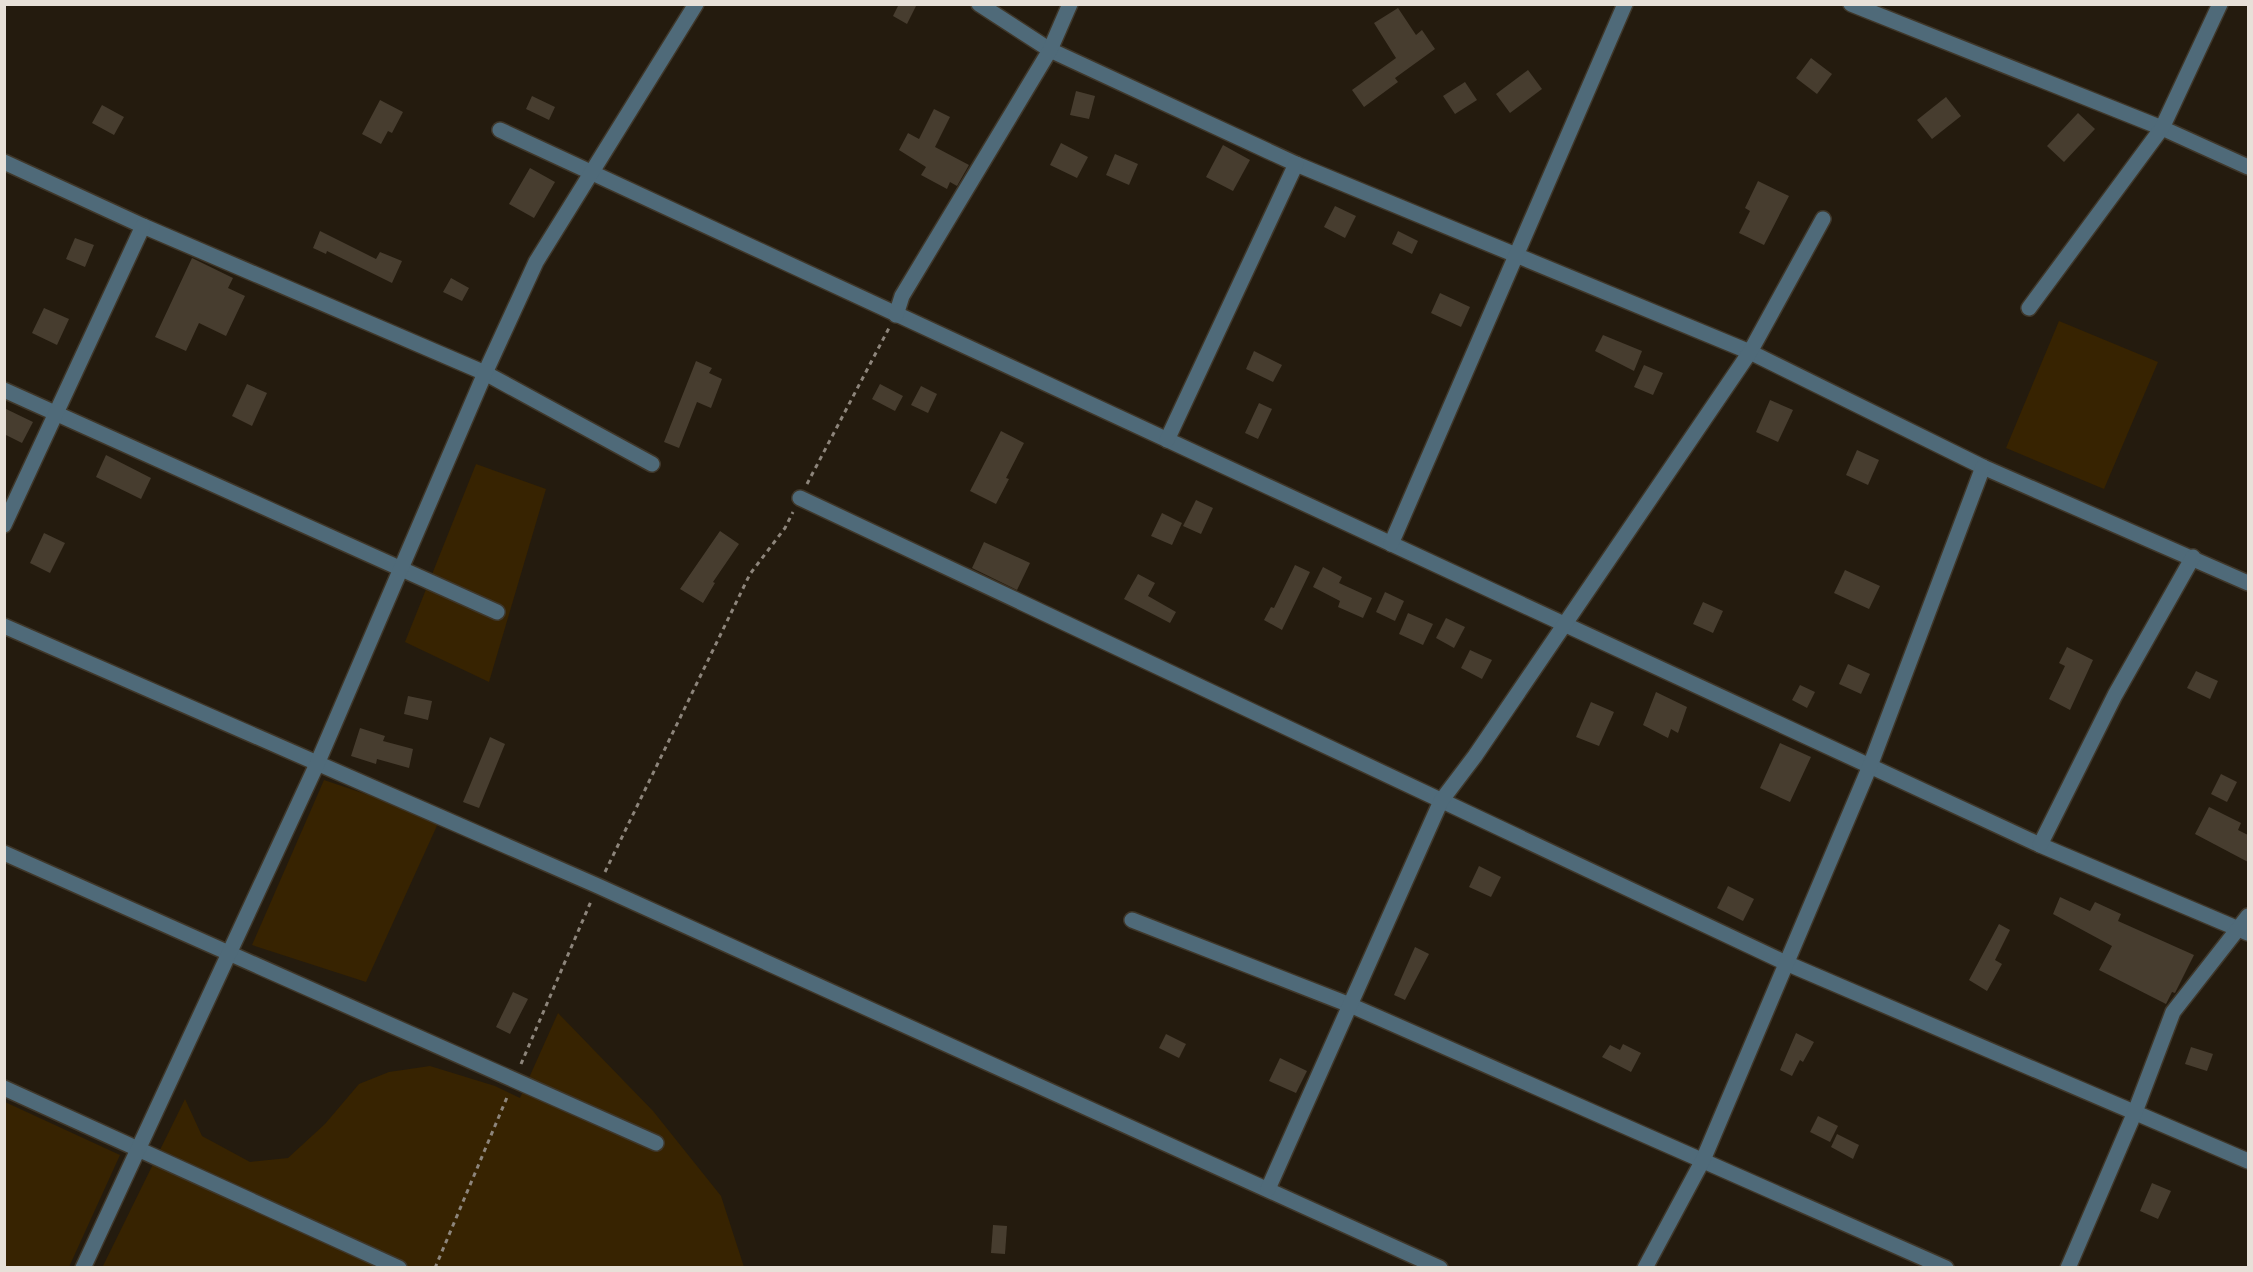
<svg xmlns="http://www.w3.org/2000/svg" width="2253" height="1272" viewBox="0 0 2253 1272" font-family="'DM Sans',sans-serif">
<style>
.green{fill:#372301}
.building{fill:#473d2f}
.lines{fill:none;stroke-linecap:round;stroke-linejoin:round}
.minor-casing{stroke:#3f372a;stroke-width:18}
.path{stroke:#8d857b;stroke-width:3;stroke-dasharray:4.5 4.5;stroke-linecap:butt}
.minor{stroke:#4f6a79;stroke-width:15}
</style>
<rect width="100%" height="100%" fill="#241b0e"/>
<g class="green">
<polygon points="2059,321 2158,362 2104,489 2006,448"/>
<polygon points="476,464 546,489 489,682 405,642"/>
<polygon points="324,780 440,819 366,982 252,945"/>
<polygon points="558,1013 653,1111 721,1196 744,1267 102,1268 185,1099 202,1136 250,1162 288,1158 325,1124 359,1084 389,1072 430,1066 495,1086 520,1098"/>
<polygon points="5,1102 120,1155 69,1267 5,1267"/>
</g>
<g class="building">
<polygon points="899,4 917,4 907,24 893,16"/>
<polygon points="1398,8 1416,35 1422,30 1435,49 1395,78 1398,82 1364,107 1352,90 1396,58 1374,23"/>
<polygon points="1811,58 1832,74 1817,94 1796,78"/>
<polygon points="1528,70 1542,89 1510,113 1496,94"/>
<polygon points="1465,82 1477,100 1455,114 1443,96"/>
<polygon points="1076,91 1095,96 1089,119 1070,115"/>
<polygon points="532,96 555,107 549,120 526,109"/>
<polygon points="1946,97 1961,116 1932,139 1917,120"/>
<polygon points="380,100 403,112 392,133 388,131 381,144 362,134"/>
<polygon points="102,105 124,117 114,135 92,123"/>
<polygon points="934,109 950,117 935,147 969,165 957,186 950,182 947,189 921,175 926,167 899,150 908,133 919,139"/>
<polygon points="2078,113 2095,129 2064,162 2047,146"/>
<polygon points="1061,143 1088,157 1077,178 1050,165"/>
<polygon points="1223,145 1250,160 1233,191 1206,177"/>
<polygon points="1115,154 1138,164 1129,185 1106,175"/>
<polygon points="530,168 555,182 534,218 509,204"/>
<polygon points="1758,181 1789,196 1764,245 1739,233 1750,211 1745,208"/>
<polygon points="1335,206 1356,216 1345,238 1324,227"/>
<polygon points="320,231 376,259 380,252 402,261 392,283 327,251 326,254 313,248"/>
<polygon points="1398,231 1418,241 1412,254 1392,244"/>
<polygon points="75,238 94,245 85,267 66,259"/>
<polygon points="192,258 233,278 228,288 245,296 226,336 199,323 186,351 155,337"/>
<polygon points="451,278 469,288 462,301 443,292"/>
<polygon points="1440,293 1470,307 1461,327 1431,313"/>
<polygon points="44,308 69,319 57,345 32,333"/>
<polygon points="1603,335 1642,351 1634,371 1595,351"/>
<polygon points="1254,351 1282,365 1273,382 1246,369"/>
<polygon points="696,361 712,368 709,373 722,379 711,408 697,402 679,448 664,442"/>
<polygon points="1644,365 1663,373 1653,395 1634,387"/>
<polygon points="247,384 267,393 252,426 232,416"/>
<polygon points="880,384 903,396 895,411 872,399"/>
<polygon points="921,386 937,394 928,413 911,405"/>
<polygon points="1770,400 1793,410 1778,442 1756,432"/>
<polygon points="1259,403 1272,409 1258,439 1245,433"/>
<polygon points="4,408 33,422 22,443 4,434"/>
<polygon points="1001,431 1024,443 1006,478 1009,479 996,504 970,491"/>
<polygon points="1857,450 1879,460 1868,485 1846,475"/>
<polygon points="106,455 151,478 141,499 96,477"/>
<polygon points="1196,500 1213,508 1201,534 1183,526"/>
<polygon points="1162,513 1182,523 1172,545 1151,536"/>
<polygon points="720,531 739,544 713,582 715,583 703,603 680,589"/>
<polygon points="44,533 65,543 50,573 30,563"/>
<polygon points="984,542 1030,563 1017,590 972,568"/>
<polygon points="1295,565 1310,572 1282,630 1264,620 1271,607 1274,608"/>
<polygon points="1323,567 1342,577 1339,583 1372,598 1363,618 1338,607 1340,601 1313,587"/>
<polygon points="1845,570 1880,586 1869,609 1834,593"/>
<polygon points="1138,574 1155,583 1148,596 1176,612 1170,623 1124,599"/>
<polygon points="1385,592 1404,601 1395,621 1376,612"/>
<polygon points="1703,602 1723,611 1713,633 1693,624"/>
<polygon points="1408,613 1433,624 1423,645 1399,634"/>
<polygon points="1446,618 1465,627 1454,648 1436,638"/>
<polygon points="2067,647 2093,660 2070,710 2049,699 2065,666 2059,663"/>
<polygon points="1470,650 1492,660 1482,679 1461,668"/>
<polygon points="1848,664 1870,674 1861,694 1839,684"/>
<polygon points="2196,671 2218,681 2210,699 2187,688"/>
<polygon points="1800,685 1815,692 1807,708 1792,700"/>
<polygon points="1656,692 1687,707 1678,733 1671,729 1668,738 1643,725"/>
<polygon points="408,696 432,701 428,720 404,714"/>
<polygon points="1591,702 1614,712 1599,746 1576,737"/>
<polygon points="360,728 385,736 383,741 413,749 409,768 377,759 376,764 351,756"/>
<polygon points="490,737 505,744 479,808 463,802"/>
<polygon points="1780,743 1811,757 1790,802 1760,788"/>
<polygon points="2221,774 2237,782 2227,802 2211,794"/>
<polygon points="2209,807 2241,823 2238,830 2248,835 2248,862 2195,834"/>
<polygon points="1479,866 1501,877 1491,897 1469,887"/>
<polygon points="1728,886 1754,899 1743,921 1717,908"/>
<polygon points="2060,897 2090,911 2095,902 2121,914 2118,921 2194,955 2175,993 2172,992 2166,1004 2099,970 2112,946 2053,914"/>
<polygon points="1999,924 2010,930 1995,960 2002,964 1987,991 1969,980"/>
<polygon points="1415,947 1429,954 1405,1000 1394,995"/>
<polygon points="513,992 528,999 510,1034 496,1027"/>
<polygon points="1796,1033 1814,1042 1803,1062 1800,1060 1792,1076 1780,1070"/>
<polygon points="1166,1034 1186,1044 1179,1058 1159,1048"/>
<polygon points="1623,1044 1641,1053 1631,1072 1602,1057 1610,1045 1620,1050"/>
<polygon points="2191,1047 2213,1054 2207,1071 2185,1064"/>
<polygon points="1280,1058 1307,1071 1296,1093 1269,1081"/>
<polygon points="1818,1116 1838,1126 1830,1142 1810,1132"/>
<polygon points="1837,1134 1859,1145 1853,1159 1831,1147"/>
<polygon points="2152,1183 2171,1191 2158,1219 2140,1211"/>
<polygon points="993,1225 1007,1226 1005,1254 991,1253"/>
</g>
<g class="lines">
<g class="minor-casing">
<g id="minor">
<polyline points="979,4 1050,50 1296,164 1750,352 1983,467 2248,583"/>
<polyline points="1851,4 2162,128 2248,167"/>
<polyline points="500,130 2040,845 2248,933"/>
<polyline points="4,162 143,226 485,373 652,464"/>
<polyline points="2029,308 2162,128 2220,4"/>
<polyline points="896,315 902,296 1050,50 1070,4"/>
<polyline points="4,390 497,612"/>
<polyline points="1167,440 1296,164"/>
<polyline points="800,498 1786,963 2248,1161"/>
<polyline points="4,525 143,226"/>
<polyline points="1391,544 1625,4"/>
<polyline points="4,626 598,886 1440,1268"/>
<polyline points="2040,845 2115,695 2193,557"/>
<polyline points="4,853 656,1143"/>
<polyline points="1132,920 1350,1005 1946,1268"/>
<polyline points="4,1088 399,1268"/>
<polyline points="1268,1189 1441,801 1475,756 1750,352 1823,219"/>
<polyline points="83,1268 317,764 485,373 536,262 696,4"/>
<polyline points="1645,1268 1703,1160 1870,766 1983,467"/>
<polyline points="2068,1268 2135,1112 2173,1012 2248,916"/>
</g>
</g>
<g class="path">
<polyline points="807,484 889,328"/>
<polyline points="605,872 750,574 785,528 793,512"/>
<polyline points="521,1064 592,899"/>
<polyline points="435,1268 508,1095"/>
</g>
<use href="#minor" class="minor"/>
</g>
<rect width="2253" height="1272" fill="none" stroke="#e7e0d8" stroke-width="12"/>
</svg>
